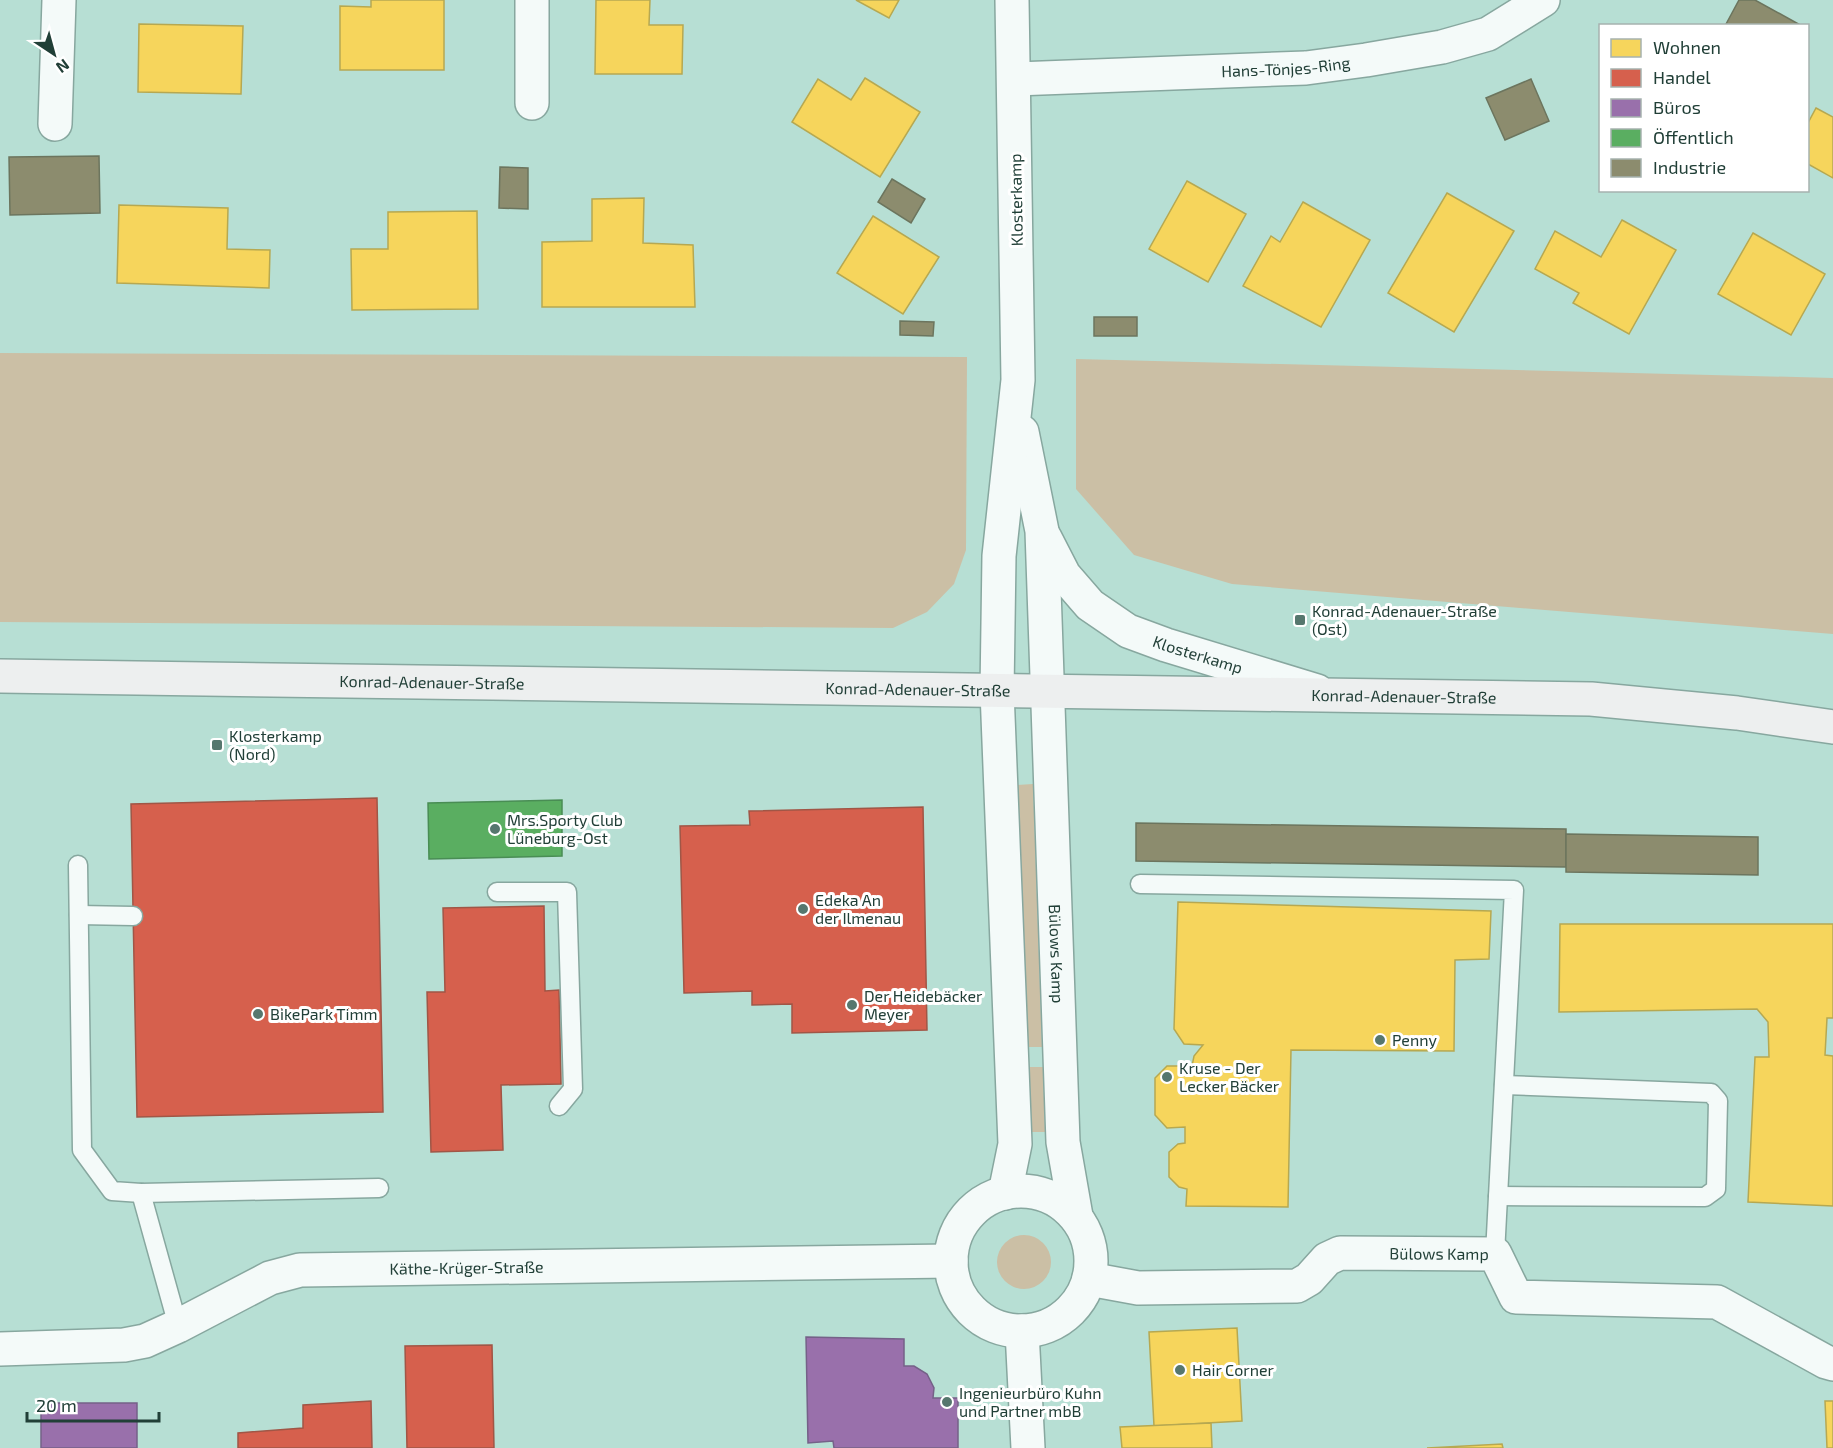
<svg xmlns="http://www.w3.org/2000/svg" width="1833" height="1448" viewBox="0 0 1833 1448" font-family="'Exo 2',sans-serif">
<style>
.green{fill:#cbbfa5}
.homes{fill:#f6d55c;stroke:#b6a851;stroke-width:1.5}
.shops{fill:#d6604d;stroke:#a05646;stroke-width:1.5}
.offices{fill:#9970ab;stroke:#756188;stroke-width:1.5}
.public{fill:#5aae61;stroke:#498d54;stroke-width:1.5}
.industry{fill:#8c8c6e;stroke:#6c755e;stroke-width:1.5}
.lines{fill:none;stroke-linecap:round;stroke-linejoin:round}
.service-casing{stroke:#87a79f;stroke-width:21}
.minor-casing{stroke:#87a79f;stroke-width:36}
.secondary-casing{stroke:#87a79f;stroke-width:36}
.service{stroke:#f4faf9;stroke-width:18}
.minor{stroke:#f4faf9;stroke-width:33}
.secondary{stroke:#edefef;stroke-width:33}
.poi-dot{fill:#56776e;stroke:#fff;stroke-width:2}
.labels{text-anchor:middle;stroke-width:6;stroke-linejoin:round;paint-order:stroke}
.street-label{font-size:16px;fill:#213f37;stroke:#fff}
.poi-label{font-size:16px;fill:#213f37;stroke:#fff;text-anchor:start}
</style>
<rect width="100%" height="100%" fill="#b7dfd4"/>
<g class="green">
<polygon points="0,353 967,357 966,550 954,584 927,612 893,628 0,622"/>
<polygon points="1076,359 1833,378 1833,634 1232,584 1134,555 1076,489"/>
<polygon points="1033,784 1042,1047 1026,1047 1017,785"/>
<polygon points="1027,1067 1043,1067 1045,1132 1030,1132"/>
<circle cx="1024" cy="1262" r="27"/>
</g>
<g class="homes">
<polygon points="371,0 444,0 444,70 340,70 340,6 371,7"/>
<polygon points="596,0 650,0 649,25 683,25 682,74 595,74"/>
<polygon points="856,0 899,0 889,18"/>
<polygon points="139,24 243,26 241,94 138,92"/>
<polygon points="865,78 920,112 880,177 792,122 818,79 851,100"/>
<polygon points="1816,108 1833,117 1833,178 1808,164 1808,123"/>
<polygon points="1187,181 1246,214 1208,282 1149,249"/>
<polygon points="1447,193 1514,231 1454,332 1388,293"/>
<polygon points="644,198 643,243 693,245 695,307 542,307 542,242 592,241 592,199"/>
<polygon points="1303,202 1370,240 1321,327 1243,286 1271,236 1280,242"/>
<polygon points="119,205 228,208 227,249 270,250 269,288 117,283"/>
<polygon points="477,211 478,309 352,310 351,249 388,249 388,212"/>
<polygon points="873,216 939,257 903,314 837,273"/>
<polygon points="1622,220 1676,250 1629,334 1573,303 1579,293 1535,269 1555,231 1601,257"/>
<polygon points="1753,233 1825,274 1791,335 1718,294"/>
<polygon points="1178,902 1491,911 1489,959 1455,960 1454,1051 1291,1050 1288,1207 1186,1206 1187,1189 1179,1187 1169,1177 1169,1152 1178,1144 1185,1143 1185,1127 1167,1128 1155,1115 1155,1078 1167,1066 1192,1066 1194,1056 1203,1045 1184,1044 1174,1029"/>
<polygon points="1560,924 1833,924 1833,1018 1827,1018 1825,1055 1833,1056 1833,1206 1748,1202 1755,1057 1769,1057 1768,1022 1757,1009 1559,1012"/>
<polygon points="1237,1328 1242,1421 1154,1426 1149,1332"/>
<polygon points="1825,1401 1833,1401 1833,1448 1827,1448"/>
<polygon points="1211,1423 1212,1448 1122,1448 1120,1427"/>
<polygon points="1502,1444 1503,1448 1427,1448"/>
</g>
<g class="shops">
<polygon points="377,798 383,1112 137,1117 131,804"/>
<polygon points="923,807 927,1030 792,1033 792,1004 752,1005 752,991 684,993 680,826 750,825 749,811"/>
<polygon points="544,906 545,991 559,990 561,1084 501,1085 503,1150 431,1152 427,992 445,992 443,908"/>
<polygon points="492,1345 494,1448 407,1448 405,1346"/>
<polygon points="371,1401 372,1448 238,1448 238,1433 303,1428 303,1405"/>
</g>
<g class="offices">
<polygon points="806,1337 904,1339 904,1366 914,1366 927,1374 934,1388 933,1398 958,1398 958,1448 834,1448 833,1441 808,1443"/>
<rect x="41" y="1403" width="96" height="45"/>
</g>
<polygon class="public" points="562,800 562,856 429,859 428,803"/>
<g class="industry">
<polygon points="1739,0 1755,0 1802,26 1725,26"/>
<polygon points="1531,79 1549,121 1505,140 1486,98"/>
<polygon points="99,156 100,213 10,215 9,157"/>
<polygon points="500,167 528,168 528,209 499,208"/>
<polygon points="892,179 925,199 911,223 878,202"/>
<rect x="1094" y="317" width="43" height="19"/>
<polygon points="900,321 934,322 933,336 900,335"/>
<polygon points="1136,823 1566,829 1566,867 1136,861"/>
<polygon points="1566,834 1758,837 1758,875 1566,872"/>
</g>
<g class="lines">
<g class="service-casing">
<g id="service">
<polyline points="78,865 82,1150 112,1191 141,1193 379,1188"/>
<polyline points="1140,884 1514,890 1495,1254"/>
<polyline points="497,892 567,892 573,1089 559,1106"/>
<polyline points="79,915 133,916"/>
<polyline points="141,1193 178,1326"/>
<polyline points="1498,1196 1705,1197 1716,1189 1718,1101 1711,1093 1504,1085"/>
</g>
</g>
<g class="minor-casing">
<g id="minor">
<path id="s1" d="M1014 79 1306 68 1366 60 1442 47 1488 34 1543 0"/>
<polyline points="532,103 532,0"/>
<polyline points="55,124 59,0"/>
<path id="s2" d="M1022 432 1042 531 1063 1142 1076 1216"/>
<path id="s3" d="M1045 538 1064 575 1090 605 1128 631 1166 645 1317 691"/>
<circle cx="1021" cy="1261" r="70"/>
<polyline points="1005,1193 1015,1144 997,691 999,556 1018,380 1012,0"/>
<path id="s4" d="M1089 1279 1138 1288 1297 1286 1309 1279 1327 1259 1340 1253 1495 1254 1516 1297 1717 1302 1826 1362 1833 1364"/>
<polyline points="1022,1331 1028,1448"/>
<path id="s5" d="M0 1349 124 1345 145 1341 178 1326 270 1278 300 1270 951 1261"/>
</g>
</g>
<g class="secondary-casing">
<g id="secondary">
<path id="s6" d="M0 676 1591 699 1737 713 1833 727"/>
</g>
</g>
<use href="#service" class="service"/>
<use href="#minor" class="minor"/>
<use href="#secondary" class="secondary"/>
</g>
<g class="poi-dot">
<rect x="1294" y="614" width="12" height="12" rx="3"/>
<rect x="211" y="739" width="12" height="12" rx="3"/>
<circle cx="495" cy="829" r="6"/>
<circle cx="803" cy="909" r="6"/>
<circle cx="852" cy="1005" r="6"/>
<circle cx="258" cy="1014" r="6"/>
<circle cx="1380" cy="1040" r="6"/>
<circle cx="1167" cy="1077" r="6"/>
<circle cx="1180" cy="1370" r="6"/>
<circle cx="947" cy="1402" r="6"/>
</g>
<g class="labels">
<g class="street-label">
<text dy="6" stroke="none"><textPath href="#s1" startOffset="272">Hans-Tönjes-Ring</textPath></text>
<text transform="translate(1016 200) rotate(-91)" y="6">Klosterkamp</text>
<text dy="6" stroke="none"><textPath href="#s3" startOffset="201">Klosterkamp</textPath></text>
<text dy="6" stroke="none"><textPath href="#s6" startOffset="432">Konrad-Adenauer-Straße</textPath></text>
<text dy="6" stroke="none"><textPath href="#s6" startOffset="918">Konrad-Adenauer-Straße</textPath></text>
<text dy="6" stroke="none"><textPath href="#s6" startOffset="1404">Konrad-Adenauer-Straße</textPath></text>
<text dy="6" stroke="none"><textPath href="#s2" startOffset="524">Bülows Kamp</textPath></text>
<text dy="6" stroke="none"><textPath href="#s4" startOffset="363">Bülows Kamp</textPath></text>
<text dy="6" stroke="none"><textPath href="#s5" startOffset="483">Käthe-Krüger-Straße</textPath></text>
</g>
<g class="poi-label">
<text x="1312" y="617">Konrad-Adenauer-Straße<tspan x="1312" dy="18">(Ost)</tspan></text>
<text x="229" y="742">Klosterkamp<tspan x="229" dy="18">(Nord)</tspan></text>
<text x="507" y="826">Mrs.Sporty Club<tspan x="507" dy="18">Lüneburg-Ost</tspan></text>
<text x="815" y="906">Edeka An<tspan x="815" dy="18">der Ilmenau</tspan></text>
<text x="864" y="1002">Der Heidebäcker<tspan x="864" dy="18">Meyer</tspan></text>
<text x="270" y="1020">BikePark Timm</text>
<text x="1392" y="1046">Penny</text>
<text x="1179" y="1074">Kruse - Der<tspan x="1179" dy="18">Lecker Bäcker</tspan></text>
<text x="1192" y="1376">Hair Corner</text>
<text x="959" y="1399">Ingenieurbüro Kuhn<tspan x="959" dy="18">und Partner mbB</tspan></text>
</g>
</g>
<rect x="1599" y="24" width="210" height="168" fill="#ffffff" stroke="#a6b2af" stroke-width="1.5"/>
<rect x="1611" y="39" width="30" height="18" fill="#f6d55c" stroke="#a6b2af" stroke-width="1.5"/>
<text x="1653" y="54" font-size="18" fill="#213f37">Wohnen</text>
<rect x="1611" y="69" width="30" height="18" fill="#d6604d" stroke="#a6b2af" stroke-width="1.5"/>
<text x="1653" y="84" font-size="18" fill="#213f37">Handel</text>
<rect x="1611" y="99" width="30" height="18" fill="#9970ab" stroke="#a6b2af" stroke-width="1.5"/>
<text x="1653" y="114" font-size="18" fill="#213f37">Büros</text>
<rect x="1611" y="129" width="30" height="18" fill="#5aae61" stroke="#a6b2af" stroke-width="1.5"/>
<text x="1653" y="144" font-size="18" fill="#213f37">Öffentlich</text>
<rect x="1611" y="159" width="30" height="18" fill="#8c8c6e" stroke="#a6b2af" stroke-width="1.5"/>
<text x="1653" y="174" font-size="18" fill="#213f37">Industrie</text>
<g transform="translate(54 54) rotate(144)" stroke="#ffffff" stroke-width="4.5" paint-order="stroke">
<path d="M0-4.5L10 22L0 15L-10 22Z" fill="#213f37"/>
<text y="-9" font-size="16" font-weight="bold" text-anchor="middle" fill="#213f37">N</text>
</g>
<path d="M27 1412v9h132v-9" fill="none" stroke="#213f37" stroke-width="3"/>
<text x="36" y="1412" font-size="18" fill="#213f37" stroke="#ffffff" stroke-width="4.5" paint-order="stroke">20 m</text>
</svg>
